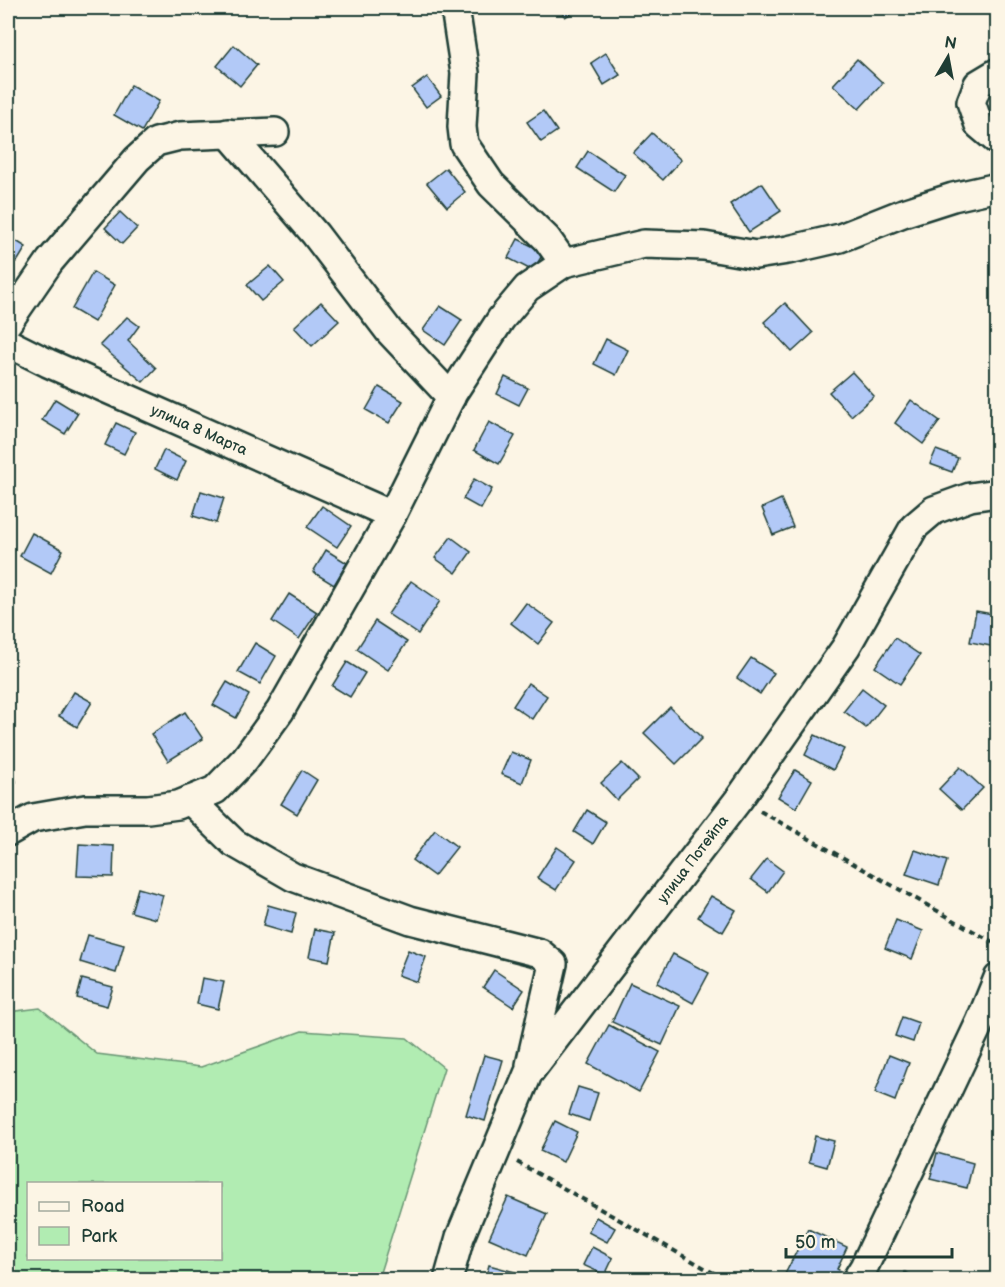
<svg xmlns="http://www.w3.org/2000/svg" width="1005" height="1287" viewBox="0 0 1005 1287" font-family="'Balsamiq Sans',sans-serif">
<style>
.green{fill:#b1ecb2;stroke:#689473;stroke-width:1.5;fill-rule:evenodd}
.building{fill:#b2c9f7;stroke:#1f3d34;stroke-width:1.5}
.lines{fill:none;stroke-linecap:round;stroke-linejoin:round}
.minor-casing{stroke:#1f3d34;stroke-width:32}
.path{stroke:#1f3d34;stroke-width:4;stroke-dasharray:6 4.5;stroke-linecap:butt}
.minor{stroke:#fcf5e5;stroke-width:27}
.labels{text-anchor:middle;stroke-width:4.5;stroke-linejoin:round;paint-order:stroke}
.street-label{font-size:15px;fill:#1f3d34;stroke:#fcf5e5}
</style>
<rect width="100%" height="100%" fill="#fcf5e5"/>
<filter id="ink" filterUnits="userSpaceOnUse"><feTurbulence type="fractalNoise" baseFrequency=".0167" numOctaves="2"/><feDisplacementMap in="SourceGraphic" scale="12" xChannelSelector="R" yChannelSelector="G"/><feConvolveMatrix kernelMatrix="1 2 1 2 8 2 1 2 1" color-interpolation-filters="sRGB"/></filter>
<g filter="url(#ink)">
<path class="green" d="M40 1008 97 1054 201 1067 302 1031 407 1038 444 1068 378 1279H8V1012ZM28 1184H220V1258H28Z"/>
<g class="building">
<polygon points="559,8 575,8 577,10 565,17"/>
<polygon points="234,45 257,65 240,86 217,66"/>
<polygon points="606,53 620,75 604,85 591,63"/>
<polygon points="857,59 883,83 859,109 833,85"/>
<polygon points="427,77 441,96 426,107 412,88"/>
<polygon points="131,85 159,101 142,131 114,115"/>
<polygon points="543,111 557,131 541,142 527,122"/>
<polygon points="652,133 681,160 663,180 633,153"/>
<polygon points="588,151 625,175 614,192 577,168"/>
<polygon points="446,168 465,192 447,207 427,183"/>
<polygon points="762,183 781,211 749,232 730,204"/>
<polygon points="120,212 137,228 122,244 105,228"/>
<polygon points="8,236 26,247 17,262 8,256"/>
<polygon points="518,239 544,252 533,271 508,258"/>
<polygon points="270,266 284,282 261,301 247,285"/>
<polygon points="93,272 115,285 94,322 72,309"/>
<polygon points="321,302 339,321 312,346 294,327"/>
<polygon points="785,303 813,333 792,352 764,322"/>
<polygon points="440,306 462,320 445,345 423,330"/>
<polygon points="127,317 139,326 128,341 156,368 143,382 100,345"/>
<polygon points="606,339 628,350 616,375 594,364"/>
<polygon points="852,372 874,396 851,416 829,392"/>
<polygon points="505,377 528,388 519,405 497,394"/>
<polygon points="379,387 403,401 389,423 366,410"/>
<polygon points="55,399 78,413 65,434 42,420"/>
<polygon points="911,400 940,421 923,444 895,423"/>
<polygon points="489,422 515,436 499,464 474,450"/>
<polygon points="116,423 135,432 124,454 105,445"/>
<polygon points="164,450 186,461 177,480 155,469"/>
<polygon points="936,450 958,458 952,472 930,464"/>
<polygon points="474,479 492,489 481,509 463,499"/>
<polygon points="201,491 224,498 216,523 193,516"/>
<polygon points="781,499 793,527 773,535 762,508"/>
<polygon points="322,506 351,526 337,547 307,527"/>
<polygon points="32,533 63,550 51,573 20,556"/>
<polygon points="451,537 471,552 456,573 435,558"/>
<polygon points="326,550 347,563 334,585 313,572"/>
<polygon points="411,581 440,601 418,634 388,614"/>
<polygon points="289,594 317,612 299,639 272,621"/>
<polygon points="526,603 554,623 538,644 511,623"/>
<polygon points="976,611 998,615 996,647 970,642"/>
<polygon points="375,621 407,642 388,670 357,649"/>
<polygon points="895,638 920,655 900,684 875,667"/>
<polygon points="255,643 276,656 260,684 238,672"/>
<polygon points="751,658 774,673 760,694 737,678"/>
<polygon points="347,662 365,673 350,697 332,686"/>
<polygon points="227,682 249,695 236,718 213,705"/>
<polygon points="528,683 547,696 532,719 513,706"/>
<polygon points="862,688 884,705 866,728 844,711"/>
<polygon points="74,692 92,702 77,727 59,716"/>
<polygon points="670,707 702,738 676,764 644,733"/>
<polygon points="185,712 203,739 168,761 151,734"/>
<polygon points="815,735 844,749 833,770 805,755"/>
<polygon points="511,752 531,760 522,783 501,774"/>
<polygon points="8,753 10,753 16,782 8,784"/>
<polygon points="622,763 638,779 617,800 601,783"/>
<polygon points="960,767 983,788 962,810 939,789"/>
<polygon points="302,770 317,780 297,814 281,804"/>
<polygon points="795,770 812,780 796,808 778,797"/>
<polygon points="587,810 606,822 593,844 574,832"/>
<polygon points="435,830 457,847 434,876 412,860"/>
<polygon points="79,844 114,846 113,877 77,876"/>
<polygon points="557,847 576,860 556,890 537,878"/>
<polygon points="915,850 947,861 939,885 906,874"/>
<polygon points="767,859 783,871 768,892 751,879"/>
<polygon points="138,888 163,895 156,919 131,912"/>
<polygon points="711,896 736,910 723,932 698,917"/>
<polygon points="268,905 296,913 291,934 263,926"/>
<polygon points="896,920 923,931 912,959 885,948"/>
<polygon points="315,929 335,933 329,961 309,957"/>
<polygon points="88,935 124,945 116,973 80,962"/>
<polygon points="408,950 426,957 417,982 398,975"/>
<polygon points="673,954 709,973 693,1003 657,983"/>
<polygon points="494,970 524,990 513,1007 483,987"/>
<polygon points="202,978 224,982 218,1009 197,1004"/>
<polygon points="82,979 113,987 107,1006 77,998"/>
<polygon points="630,983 680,1006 662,1045 612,1022"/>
<polygon points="902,1017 919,1023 913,1042 895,1036"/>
<polygon points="609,1025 660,1052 639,1092 588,1064"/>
<polygon points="484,1055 503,1060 485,1121 466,1115"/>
<polygon points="889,1055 909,1063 895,1101 875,1093"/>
<polygon points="578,1087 598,1093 589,1121 569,1114"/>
<polygon points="555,1121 577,1132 563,1162 540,1151"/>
<polygon points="815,1136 834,1141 827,1167 809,1162"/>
<polygon points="937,1153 973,1163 967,1188 930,1179"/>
<polygon points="508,1197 547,1214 528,1255 489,1238"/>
<polygon points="596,1217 615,1228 607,1242 588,1232"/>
<polygon points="808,1229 847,1247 837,1269 844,1273 841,1280 782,1280"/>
<polygon points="592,1247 613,1258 605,1275 583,1265"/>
<polygon points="489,1265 515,1272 513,1280 485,1280"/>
<polygon points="905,1272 922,1280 902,1280"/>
</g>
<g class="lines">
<g class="minor-casing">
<g id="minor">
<polyline points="455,8 465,73 462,127 464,144 491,184 547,239 564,263"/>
<polyline points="998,72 978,84 971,102 979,125 998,141"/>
<polyline points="228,133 315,234 389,331 451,397"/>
<polyline points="8,322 50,261 137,159 156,142 180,136 275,132"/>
<path id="s1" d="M8 343 48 363 392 515"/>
<polyline points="190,800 234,843 293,877 410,920 540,953 553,964 530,1065"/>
<polyline points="8,832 33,818 85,809 148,809 178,805 215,790 245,759 280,711 392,515 453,393 501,319 527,288 564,263 644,244 704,246 756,255 788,250 840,238 903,213 953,197 998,187"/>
<path id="s2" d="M448 1280 460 1237 528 1074 739 799 846 647 914 527 934 510 970 497 998 493"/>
<polyline points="856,1280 864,1267 980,1022 998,978"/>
</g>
</g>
<g class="path">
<polyline points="760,811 998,945"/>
<polyline points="517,1162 726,1280"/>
</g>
<use href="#minor" class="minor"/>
</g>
</g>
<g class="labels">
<g class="street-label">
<text dy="5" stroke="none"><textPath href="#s1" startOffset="210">улица 8 Марта</textPath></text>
<text dy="5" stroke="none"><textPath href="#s2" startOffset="492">улица Потейпа</textPath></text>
</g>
</g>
<rect width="1005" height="1287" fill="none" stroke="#fcf5e5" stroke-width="30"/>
<rect x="15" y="15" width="975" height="1257" fill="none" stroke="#1f3d34" stroke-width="2" filter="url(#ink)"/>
<rect x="27" y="1182" width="195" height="78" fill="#fcf5e5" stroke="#a4ab9e" stroke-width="1.5"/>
<rect x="39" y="1202" width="30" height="9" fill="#fcf5e5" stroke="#a4ab9e" stroke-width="1.5"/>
<text x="81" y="1212" font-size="18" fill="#1f3d34">Road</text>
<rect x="39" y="1227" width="30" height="18" fill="#b1ecb2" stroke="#a4ab9e" stroke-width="1.5"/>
<text x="81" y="1242" font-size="18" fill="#1f3d34">Park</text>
<g transform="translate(948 57) rotate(10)" stroke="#fcf5e5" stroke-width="4.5" paint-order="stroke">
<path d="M0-4.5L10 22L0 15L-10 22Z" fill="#1f3d34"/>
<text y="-9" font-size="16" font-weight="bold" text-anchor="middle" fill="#1f3d34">N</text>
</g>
<path d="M786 1248v9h166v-9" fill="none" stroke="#1f3d34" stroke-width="3"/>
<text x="795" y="1248" font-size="18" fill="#1f3d34" stroke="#fcf5e5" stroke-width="4.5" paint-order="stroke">50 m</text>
</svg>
